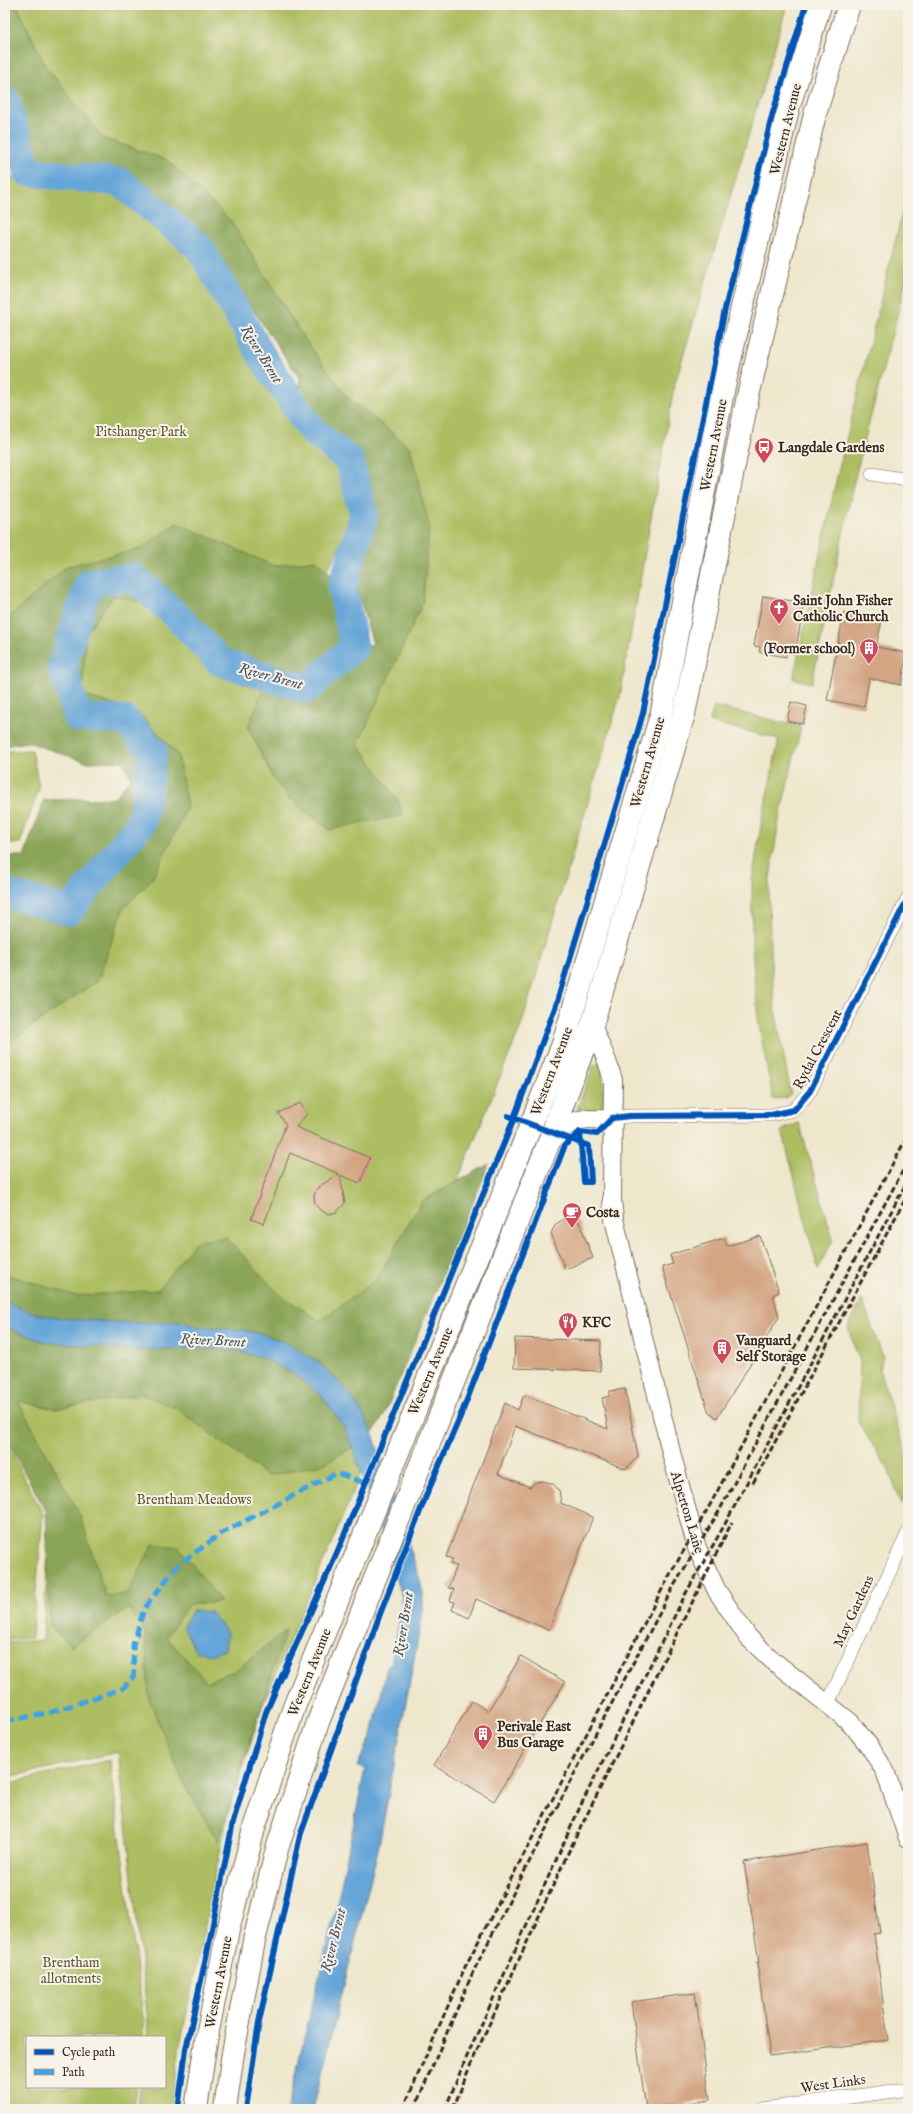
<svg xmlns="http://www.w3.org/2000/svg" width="913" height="2114" viewBox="0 0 913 2114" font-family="'IM FELL English',serif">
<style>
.green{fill:#adbe62;stroke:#747440}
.forest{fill:#8aa558;stroke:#62683b}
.water{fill:#65a5d8;stroke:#50687b}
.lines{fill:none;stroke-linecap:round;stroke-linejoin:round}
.river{stroke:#65a5d8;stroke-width:29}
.building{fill:#d3a583}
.street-casing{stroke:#7a6c5b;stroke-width:14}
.secondary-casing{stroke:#7a6c5b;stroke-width:20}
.highway-casing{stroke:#7a6c5b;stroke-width:24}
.street{stroke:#fff;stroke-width:13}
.secondary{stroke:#fff;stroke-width:18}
.highway{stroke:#fff;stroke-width:22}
.rail{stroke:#3b2a1e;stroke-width:3;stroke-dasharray:6 3;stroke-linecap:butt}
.quiet{stroke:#3fa3ea;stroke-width:5;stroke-dasharray:10 5;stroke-linecap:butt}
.cycleway-casing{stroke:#f7f3e8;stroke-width:8}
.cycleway{stroke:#0057b8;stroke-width:6}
.labels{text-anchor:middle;stroke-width:4;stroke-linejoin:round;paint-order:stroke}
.street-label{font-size:14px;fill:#3b2a1e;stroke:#f7f3e8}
.park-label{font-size:14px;fill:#5d5632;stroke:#f7f3e8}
.poi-label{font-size:14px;font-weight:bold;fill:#3b2a1e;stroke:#f7f3e8;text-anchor:start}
.water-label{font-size:15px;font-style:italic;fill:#4a555f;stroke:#f7f3e8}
</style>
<rect width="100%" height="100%" fill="#f7f3e8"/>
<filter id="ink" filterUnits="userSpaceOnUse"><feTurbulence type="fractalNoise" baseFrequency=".025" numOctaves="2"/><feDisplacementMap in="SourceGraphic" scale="8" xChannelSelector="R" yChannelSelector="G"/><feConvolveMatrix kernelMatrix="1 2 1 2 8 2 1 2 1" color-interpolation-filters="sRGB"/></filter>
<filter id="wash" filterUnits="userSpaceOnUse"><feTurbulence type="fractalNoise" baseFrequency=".012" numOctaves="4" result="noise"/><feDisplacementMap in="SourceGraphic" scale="16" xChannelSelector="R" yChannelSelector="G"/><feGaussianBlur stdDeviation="0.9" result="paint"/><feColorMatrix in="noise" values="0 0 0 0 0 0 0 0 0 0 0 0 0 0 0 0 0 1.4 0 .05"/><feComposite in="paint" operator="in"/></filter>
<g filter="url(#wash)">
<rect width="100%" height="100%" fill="#eee7cc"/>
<g class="green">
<polygon points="5,5 787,5 674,387 620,696 521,1026 377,1377 5,1301 5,988 161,753 81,713 72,646 122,584 151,601 313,725 388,658 398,533 366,433 171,173 56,150"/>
<polygon points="5,177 110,190 192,254 306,437 340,467 355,515 325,575 101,562 5,631"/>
<polygon points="908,189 908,273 854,481 812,683 793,679 837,477"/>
<polygon points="714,706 801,727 779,820 769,885 770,948 775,1010 791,1094 786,1098 773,1099 758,1020 752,949 752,881 762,819 779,739 709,722"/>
<polygon points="32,750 39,788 20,843 5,845 5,751"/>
<polygon points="599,1063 603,1070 603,1116 577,1109 593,1066"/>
<polygon points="799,1123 833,1239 818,1270 782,1130"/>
<polygon points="862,1299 883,1357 879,1369 908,1461 908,1490 901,1504 888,1469 858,1422 860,1362 848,1328"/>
<polygon points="5,1324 307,1395 364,1461 358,1480 262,1707 227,1818 180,2045 171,2109 138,2109 140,2087 165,2087 165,2037 147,2037 148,2023 118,1752 5,1778 5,1643 43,1640 50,1511 5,1414"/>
<polygon points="5,1440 43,1514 32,1638 5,1640"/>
<polygon points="110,1760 144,2024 143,2037 27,2037 27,2087 137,2087 134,2109 5,2109 5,1784"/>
</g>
<g class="forest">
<polygon points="5,5 17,5 46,67 103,138 167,160 231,221 302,335 346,396 410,447 429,526 423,602 358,744 399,802 402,816 358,823 330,830 290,799 273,778 248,727 265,684 268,683 228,669 143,603 114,595 86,633 82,695 138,712 178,755 187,808 152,879 123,909 98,980 18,1036 5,1051 5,856 24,856 44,800 115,798 131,777 122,761 86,762 28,742 5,746 5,621 67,566 141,549 177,523 274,566 316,560 349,591 363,642 358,649 373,644 343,539 377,507 358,460 321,433 299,399 300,379 192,220 168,218 37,163 5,171"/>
<polygon points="489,1164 384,1415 371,1436 326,1463 267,1476 176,1408 141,1394 55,1409 18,1401 80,1515 106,1597 128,1594 153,1544 179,1547 221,1602 189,1604 166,1637 207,1682 236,1670 286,1630 218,1841 183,1782 149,1699 145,1632 129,1608 72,1646 50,1626 46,1511 5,1437 5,1274 76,1296 158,1290 195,1242 226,1237 279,1294 320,1321 376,1280 422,1201"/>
</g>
<g class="water">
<polygon points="5,1302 37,1314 71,1319 135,1323 185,1322 193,1326 243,1330 266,1335 291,1345 319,1363 344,1387 362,1412 374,1437 418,1573 423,1593 423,1612 378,1850 313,2109 287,2109 340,1890 365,1769 357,1766 372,1735 387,1667 391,1664 402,1606 401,1593 375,1509 344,1426 321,1395 295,1375 264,1358 235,1350 195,1348 140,1350 45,1342 5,1327"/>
<polygon points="193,1610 210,1612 227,1632 225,1650 210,1655 195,1651 183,1626"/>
</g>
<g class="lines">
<polyline class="river" points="5,100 28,172 120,182 199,247 263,358 312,431 349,460 364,515 342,588 354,647 307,689 220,662 175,614 133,577 89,583 62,666 78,718 125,720 153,751 142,822 69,911 5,893"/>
</g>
<g id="blocks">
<g class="building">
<polygon points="763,596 804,603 795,654 786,652 786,657 759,652 760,647 754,646"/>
<polygon points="844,612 882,620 876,647 907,653 901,685 869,678 864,707 827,700"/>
<polygon points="791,702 807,706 803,724 787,721"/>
<polygon points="300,1103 307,1114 296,1127 370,1158 360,1183 340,1175 345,1203 337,1212 328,1214 320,1210 315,1204 314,1195 318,1187 339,1174 290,1153 264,1224 251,1219 286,1124 278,1113"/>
<polygon points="572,1218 579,1222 593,1258 565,1269 551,1233 556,1224 562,1220"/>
<polygon points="760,1236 779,1292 773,1295 779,1317 717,1418 709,1413 662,1267 673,1264 670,1255 724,1238 727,1246"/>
<polygon points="515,1338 601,1341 600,1371 514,1368"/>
<polygon points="625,1389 638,1456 626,1469 515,1426 498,1474 530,1487 536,1482 544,1481 553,1484 559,1490 561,1503 593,1517 549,1630 476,1599 469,1618 452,1610 455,1602 450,1601 454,1589 448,1588 457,1566 450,1564 453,1559 446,1557 505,1403 518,1410 524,1395 608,1429 602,1398 610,1396 610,1391"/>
<polygon points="521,1656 565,1682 494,1801 434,1765 472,1701 488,1711"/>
<polygon points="867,1842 880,1933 874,1934 888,2040 770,2056 757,1963 759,1963 744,1862"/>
<polygon points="695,1993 710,2100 646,2109 631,2002"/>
</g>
</g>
</g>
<g filter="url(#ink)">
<use href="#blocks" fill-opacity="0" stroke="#7a6c5b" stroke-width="1"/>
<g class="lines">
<g class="street-casing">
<g id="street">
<polyline points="872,474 908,480"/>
<polyline points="612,1118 630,1116 771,1115 794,1110 810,1091 908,898"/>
<polyline points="828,1703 908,1533"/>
<polyline points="763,2109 908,2089"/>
</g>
</g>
<g class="secondary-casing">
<g id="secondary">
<polyline points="592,1025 607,1061 613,1080 612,1200 614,1219 672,1456 697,1548 717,1591 748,1637 772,1660 850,1722 870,1747 885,1771 908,1838"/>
<path d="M550 1143C560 1131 571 1118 589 1119 598 1119 603 1120 612 1118"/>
</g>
</g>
<g class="highway-casing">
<g id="highway">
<polyline points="196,2109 206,2041 228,1930 254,1828 294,1707 501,1200 563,1044 574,1007 662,712 724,386 788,109 820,5"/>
<polyline points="225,2109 233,2053 254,1941 277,1849 318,1722 547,1147 592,1025 684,714 748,396 815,114 849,5"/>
</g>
</g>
<use href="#street" class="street"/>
<use href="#secondary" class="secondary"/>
<use href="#highway" class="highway"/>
<g class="rail">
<polyline points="753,1483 908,1194"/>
<polyline points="403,2109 465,1967 668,1578 711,1503 908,1135"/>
<polyline points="414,2109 473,1972 569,1784 675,1584 718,1513 908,1161"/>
<polyline points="445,2109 464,2063 580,1807 686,1593 725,1524 908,1180"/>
<polyline points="453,2109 470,2066 568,1853 732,1522"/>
</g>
<polyline class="quiet" points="5,1721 52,1712 124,1688 134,1676 133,1645 144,1609 177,1566 220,1534 337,1473 365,1483"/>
<g class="cycleway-casing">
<g id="cycleway">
<polyline points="508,1116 589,1146 591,1182 584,1182 580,1132"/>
<polyline points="178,2109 186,2049 210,1939 233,1822 266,1712 339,1548 511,1126 556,1005 619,796 643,713 725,309 772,116 806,5"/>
<polyline points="246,2109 259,2022 300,1836 380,1614 426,1496 463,1410 565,1145 580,1132 597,1134 612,1118 630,1116 771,1115 794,1110 810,1091 908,898"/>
</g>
</g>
<use href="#cycleway" class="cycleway"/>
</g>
</g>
<defs>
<g id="bus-pin" transform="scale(1)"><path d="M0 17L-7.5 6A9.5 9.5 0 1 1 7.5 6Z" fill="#d1495b" stroke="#f7f3e8"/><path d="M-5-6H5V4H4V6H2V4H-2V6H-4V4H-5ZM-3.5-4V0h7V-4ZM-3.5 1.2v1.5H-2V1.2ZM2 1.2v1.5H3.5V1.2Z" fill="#fff"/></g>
<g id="church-pin" transform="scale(1)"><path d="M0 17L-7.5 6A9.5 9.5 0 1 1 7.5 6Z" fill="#d1495b" stroke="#f7f3e8"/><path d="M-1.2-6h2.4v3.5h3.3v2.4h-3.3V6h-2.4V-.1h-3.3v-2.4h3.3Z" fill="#fff"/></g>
<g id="building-pin" transform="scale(1)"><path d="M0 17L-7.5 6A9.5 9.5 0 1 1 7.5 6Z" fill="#d1495b" stroke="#f7f3e8"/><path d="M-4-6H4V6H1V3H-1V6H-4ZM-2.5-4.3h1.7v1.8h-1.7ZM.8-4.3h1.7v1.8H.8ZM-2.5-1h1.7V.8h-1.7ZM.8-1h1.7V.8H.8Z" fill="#fff"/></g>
<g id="cafe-pin" transform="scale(1)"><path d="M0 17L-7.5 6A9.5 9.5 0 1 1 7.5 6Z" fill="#d1495b" stroke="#f7f3e8"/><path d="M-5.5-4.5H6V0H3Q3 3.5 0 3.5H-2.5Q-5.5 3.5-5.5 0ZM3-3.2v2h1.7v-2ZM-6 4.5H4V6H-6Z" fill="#fff"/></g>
<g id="restaurant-pin" transform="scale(1)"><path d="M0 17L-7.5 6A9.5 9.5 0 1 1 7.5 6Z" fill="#d1495b" stroke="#f7f3e8"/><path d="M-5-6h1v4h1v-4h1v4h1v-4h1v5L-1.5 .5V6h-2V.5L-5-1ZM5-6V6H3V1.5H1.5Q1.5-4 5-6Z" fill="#fff"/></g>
</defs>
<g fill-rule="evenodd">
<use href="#bus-pin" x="764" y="447"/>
<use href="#church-pin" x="779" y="608"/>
<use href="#building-pin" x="869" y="648"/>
<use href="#cafe-pin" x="572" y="1212"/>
<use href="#restaurant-pin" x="568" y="1322"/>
<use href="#building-pin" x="722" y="1348"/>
<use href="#building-pin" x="483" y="1734"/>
</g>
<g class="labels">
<g class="street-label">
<text transform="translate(785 129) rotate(-76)" y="5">Western Avenue</text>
<text transform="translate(713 445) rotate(-79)" y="5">Western Avenue</text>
<text transform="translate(647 762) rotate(-74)" y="5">Western Avenue</text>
<text transform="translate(817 1049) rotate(-62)" y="5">Rydal Crescent</text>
<text transform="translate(551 1071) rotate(-69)" y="5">Western Avenue</text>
<text transform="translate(430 1371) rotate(-67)" y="5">Western Avenue</text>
<text transform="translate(688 1512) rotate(73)" y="5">Alperton Lane</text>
<text transform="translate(853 1611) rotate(-65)" y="5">May Gardens</text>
<text transform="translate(309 1672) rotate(-68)" y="5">Western Avenue</text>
<text transform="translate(218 1982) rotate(-79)" y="5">Western Avenue</text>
<text transform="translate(833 2083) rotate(-8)" y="5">West Links</text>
</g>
<g class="park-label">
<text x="141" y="436">Pitshanger Park</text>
<text x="194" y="1504">Brentham Meadows</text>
<text x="71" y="1967">Brentham<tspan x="71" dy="16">allotments</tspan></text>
</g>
<g class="poi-label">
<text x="778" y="452">Langdale Gardens</text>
<text x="793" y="605">Saint John Fisher<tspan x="793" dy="16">Catholic Church</tspan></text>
<text x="855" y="653" text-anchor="end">(Former school)</text>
<text x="586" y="1217">Costa</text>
<text x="582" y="1327">KFC</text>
<text x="736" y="1345">Vanguard<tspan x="736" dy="16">Self Storage</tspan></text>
<text x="497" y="1731">Perivale East<tspan x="497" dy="16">Bus Garage</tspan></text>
</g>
<g class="water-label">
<text transform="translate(262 354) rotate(58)" y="5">River Brent</text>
<text transform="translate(271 676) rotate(15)" y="5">River Brent</text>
<text transform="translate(213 1340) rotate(3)" y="5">River Brent</text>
<text transform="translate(403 1624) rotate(-81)" y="5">River Brent</text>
<text transform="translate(333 1940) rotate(-76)" y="5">River Brent</text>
</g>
</g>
<rect width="913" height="2114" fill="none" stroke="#f7f3e8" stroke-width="20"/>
<rect x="26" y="2036" width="140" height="52" fill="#f7f3e8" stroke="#aca397"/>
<rect x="34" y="2049" width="20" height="6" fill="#0057b8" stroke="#aca397"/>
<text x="62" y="2056" font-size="12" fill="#3b2a1e">Cycle path</text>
<rect x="34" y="2069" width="20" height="6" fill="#3fa3ea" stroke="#aca397"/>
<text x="62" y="2076" font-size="12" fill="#3b2a1e">Path</text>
</svg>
